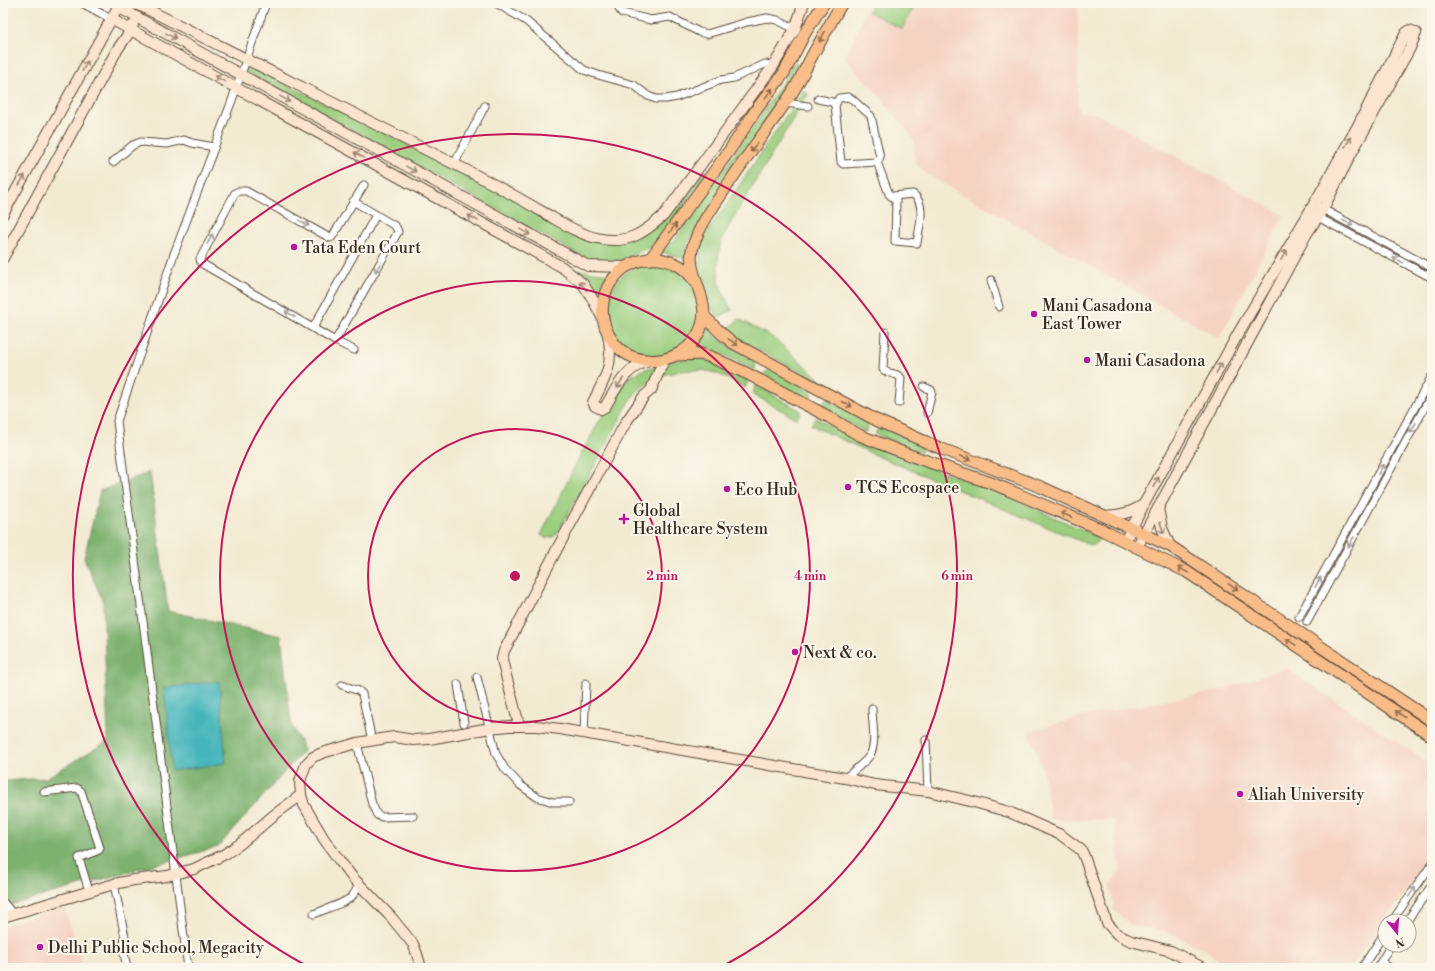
<svg xmlns="http://www.w3.org/2000/svg" width="1435" height="971" viewBox="0 0 1435 971" font-family="'Libre Bodoni',serif">
<style>
.built{fill:#f5d2c2}
.green{fill:#9bce7f;stroke:#6b7c4e}
.forest{fill:#7cb16e;stroke:#5c6e46}
.water{fill:#45b5bb;stroke:#40706c}
.lines{fill:none;stroke-linecap:round;stroke-linejoin:round}
.street-casing{stroke:#574739;stroke-width:9}
.secondary-casing{stroke:#574739;stroke-width:12}
.primary-casing{stroke:#574739;stroke-width:13}
.street{stroke:#fff;stroke-width:7}
.secondary{stroke:#fce5d0;stroke-width:10}
.primary{stroke:#f8bd89;stroke-width:11}
.oneway{stroke:#9c8877}
.oneway2{stroke:#906c4e}
.oneway3{stroke:#a79f9a}
.ring{fill:none;stroke:#c2185b;stroke-width:2}
.poi-dot{fill:#b5179e;stroke:#fbf7ec;stroke-width:1.5}
.labels{text-anchor:middle;stroke-width:4;stroke-linejoin:round;paint-order:stroke}
.poi-label{font-size:16px;fill:#3b2a1e;stroke:#fbf7ec;text-anchor:start}
.centre{fill:#c2185b;stroke:#fbf7ec;stroke-width:2}
.ring-label{font-size:12px;text-anchor:middle;font-weight:bold;fill:#c2185b;stroke:#fbf7ec;stroke-width:4;stroke-linejoin:round;paint-order:stroke}
</style>
<rect width="100%" height="100%" fill="#fbf7ec"/>
<filter id="ink" filterUnits="userSpaceOnUse"><feTurbulence type="fractalNoise" baseFrequency=".025" numOctaves="2"/><feDisplacementMap in="SourceGraphic" scale="8" xChannelSelector="R" yChannelSelector="G"/><feConvolveMatrix kernelMatrix="1 2 1 2 8 2 1 2 1" color-interpolation-filters="sRGB"/></filter>
<filter id="wash" filterUnits="userSpaceOnUse"><feTurbulence type="fractalNoise" baseFrequency=".012" numOctaves="4" result="noise"/><feDisplacementMap in="SourceGraphic" scale="16" xChannelSelector="R" yChannelSelector="G"/><feGaussianBlur stdDeviation="0.9" result="paint"/><feColorMatrix in="noise" values="0 0 0 0 0 0 0 0 0 0 0 0 0 0 0 0 0 1.4 0 .05"/><feComposite in="paint" operator="in"/></filter>
<g filter="url(#wash)">
<rect width="100%" height="100%" fill="#f3ead2"/>
<g class="built">
<polygon points="869,3 1078,3 1078,112 1097,114 1284,215 1219,338 926,174 915,162 914,140 881,98 845,58"/>
<polygon points="1286,668 1432,765 1432,853 1351,968 1227,968 1208,951 1167,932 1130,924 1114,911 1110,885 1121,871 1114,820 1051,819 1043,770 1029,732 1083,716 1218,691"/>
<polygon points="64,907 84,968 3,968 3,926"/>
</g>
<g class="green">
<polygon points="873,3 919,3 916,4 902,29 869,12"/>
<polygon points="794,62 802,67 690,240 686,251 686,259 662,252 677,237 758,120 787,76"/>
<polygon points="248,66 375,128 599,242 658,226 704,169 707,172 663,233 650,247 622,260 606,262 592,262 245,71"/>
<path d="M803 91 808 94C787 128 767 163 746 197 739 209 723 233 720 246 715 271 718 288 732 310L717 318C711 306 701 280 700 267 699 257 701 248 703 239Z"/>
<circle cx="653" cy="310" r="46"/>
<polygon points="578,270 608,274 601,283 597,295 585,277"/>
<polygon points="739,319 775,339 826,385 729,334 727,330"/>
<path d="M706 327C711 330 714 336 720 340 730 348 742 353 753 360L755 362V370L718 352 694 348Z"/>
<path d="M704 359 748 381 745 388C734 382 722 374 711 372 694 367 677 372 661 375 662 373 663 368 665 366 672 358 694 359 704 359Z"/>
<polygon points="658,367 652,380 640,388 631,399 557,534 553,537 546,538 541,535 579,458 609,404 629,377 645,369"/>
<polygon points="770,368 812,392 809,402 764,374"/>
<polygon points="756,385 801,411 797,419 753,394"/>
<polygon points="826,399 865,420 868,425 866,432 820,408"/>
<polygon points="816,418 850,437 915,462 991,489 1101,538 1092,546 875,455 811,425"/>
<polygon points="880,426 924,446 921,452 875,434"/>
</g>
<polygon class="forest" points="150,472 168,611 281,636 291,723 304,750 218,847 3,907 3,781 46,778 108,741 103,601 84,558 100,491"/>
<polygon class="water" points="219,681 226,763 172,771 164,688"/>
</g>
<g filter="url(#ink)">
<g class="lines">
<g class="street-casing">
<g id="street">
<polyline points="82,3 111,19"/>
<polyline points="496,3 526,21 584,70 598,75 634,85 648,96 656,99 666,99 677,97 721,80 734,78 765,64 774,65"/>
<polyline points="620,3 619,9 622,13 626,14 651,20 670,17 699,32 707,34 747,22 767,18 777,20 795,29"/>
<path d="M818 99 832 102 835 105 841 162 843 164 877 162 889 194 896 200 895 241 917 243C919 228 927 204 913 194L893 196"/>
<polyline points="785,103 808,106"/>
<polyline points="835,105 839,98 848,97 852,99 871,116 880,157 877,162"/>
<polyline points="113,162 133,145 141,142 167,144 184,140 192,143 214,147"/>
<polyline points="454,164 485,106"/>
<polyline points="1319,207 1432,268"/>
<polyline points="1314,215 1432,278"/>
<polyline points="991,280 999,307"/>
<polyline points="313,328 376,215"/>
<path d="M885 332 883 369C887 375 897 372 901 378L899 403"/>
<polyline points="335,341 398,232 397,229 395,226 353,201"/>
<polyline points="354,350 335,341 201,263 200,259 235,193 239,191 246,191 330,238 332,237 364,185"/>
<polyline points="924,387 931,390 932,392 927,413"/>
<polyline points="1299,617 1432,376"/>
<polyline points="1307,622 1432,394"/>
<polyline points="477,677 496,754 505,769 520,785 537,797 553,802 569,802"/>
<polyline points="458,684 464,723"/>
<polyline points="342,685 359,691 362,694 372,741"/>
<polyline points="584,734 586,683"/>
<polyline points="926,740 928,791"/>
<polyline points="357,743 372,804 377,815 382,817 413,816"/>
<path d="M845 778C853 771 864 764 870 755 877 743 872 722 872 709"/>
<polyline points="44,792 77,788 81,791 100,848 99,850 79,858 89,891"/>
<polyline points="114,884 125,937 123,949 127,968"/>
<polyline points="3,902 13,914"/>
<path d="M314 914C324 909 348 903 353 895 356 892 357 888 359 884"/>
<polyline points="1392,921 1432,864"/>
<polyline points="1407,921 1432,885"/>
<polyline points="1381,962 1390,968"/>
<polyline points="188,968 117,421 174,254 231,103 266,3"/>
<polyline points="1362,968 1385,932"/>
<polyline points="1377,968 1391,945"/>
</g>
</g>
<g class="secondary-casing">
<g id="secondary">
<path d="M118 7C128 4 133 3 143 7 253 63 364 118 474 174 499 187 524 201 548 215 562 223 581 235 597 238 627 245 643 234 664 215L774 65 795 29 804 3"/>
<polyline points="111,19 131,30 133,25"/>
<polyline points="3,214 118,7 588,266 625,267"/>
<polyline points="3,258 117,50 131,30 562,267 583,284 592,298 603,319"/>
<path d="M608 335C614 364 606 377 593 402L595 406 601 409 605 407C617 387 626 366 650 361"/>
<polyline points="1158,508 1162,528 1170,546"/>
<path d="M1104 516C1119 515 1132 513 1144 504"/>
<polyline points="1125,541 1144,504 1239,332 1314,204 1356,129 1406,33 1410,30 1416,33 1410,48 1351,154 1323,209 1306,235 1137,547"/>
<polyline points="519,725 504,668 502,659 504,651 557,549 626,422 644,396 651,390 664,360"/>
<polyline points="3,917 114,884 134,880 167,876 194,869 225,854 240,844 274,815 301,795"/>
<polyline points="421,968 417,954 413,944 391,917 353,878 339,860 324,839 304,805 301,795 300,781 306,764 313,757 322,753 357,743 387,738 395,737 413,740 429,739 490,728 509,726 536,726 560,729 845,778 875,785 928,791 974,802 1009,812 1061,835 1081,850 1084,856 1107,923 1117,934 1131,941 1171,951 1203,968"/>
</g>
</g>
<g class="primary-casing">
<g id="primary">
<polyline points="650,259 729,151 756,110 784,73 805,33 824,3"/>
<path d="M697 284C691 276 685 268 676 264 626 241 580 299 614 343 634 369 677 365 695 339 720 303 683 279 693 246 699 227 711 210 721 195 742 162 766 131 788 99 798 85 805 69 813 54 823 37 832 20 842 3"/>
<polyline points="704,316 720,332 733,343 876,420 942,449 1041,487 1170,546 1432,721"/>
<polyline points="677,355 701,354 711,357 748,374 829,417 859,435 912,456 994,484 1100,529 1187,572 1432,736"/>
</g>
</g>
<use href="#street" class="street"/>
<use href="#secondary" class="secondary"/>
<use href="#primary" class="primary"/>
</g>
<defs><path id="oneway-shaft" d="M-6 0H5M1.5-3L5.5 0L1.5 3" fill="none" stroke-width="1.6" stroke-linecap="round" stroke-linejoin="round"/></defs>
<g class="oneway">
<use href="#oneway-shaft" transform="translate(171 36) rotate(29)"/>
<use href="#oneway-shaft" transform="translate(85 66) rotate(-61)"/>
<use href="#oneway-shaft" transform="translate(220 79) rotate(-151)"/>
<use href="#oneway-shaft" transform="translate(285 99) rotate(29)"/>
<use href="#oneway-shaft" transform="translate(1348 142) rotate(-60)"/>
<use href="#oneway-shaft" transform="translate(359 155) rotate(-151)"/>
<use href="#oneway-shaft" transform="translate(411 169) rotate(29)"/>
<use href="#oneway-shaft" transform="translate(22 180) rotate(-61)"/>
<use href="#oneway-shaft" transform="translate(473 218) rotate(-151)"/>
<use href="#oneway-shaft" transform="translate(525 232) rotate(29)"/>
<use href="#oneway-shaft" transform="translate(1284 255) rotate(-59)"/>
<use href="#oneway-shaft" transform="translate(583 286) rotate(-131)"/>
<use href="#oneway-shaft" transform="translate(1219 368) rotate(-61)"/>
<use href="#oneway-shaft" transform="translate(620 383) rotate(124)"/>
<use href="#oneway-shaft" transform="translate(1156 482) rotate(-61)"/>
<use href="#oneway-shaft" transform="translate(1162 528) rotate(72)"/>
</g>
<g class="oneway2">
<use href="#oneway-shaft" transform="translate(822 37) rotate(118)"/>
<use href="#oneway-shaft" transform="translate(769 93) rotate(-53)"/>
<use href="#oneway-shaft" transform="translate(754 147) rotate(126)"/>
<use href="#oneway-shaft" transform="translate(673 228) rotate(-54)"/>
<use href="#oneway-shaft" transform="translate(733 342) rotate(35)"/>
<use href="#oneway-shaft" transform="translate(847 404) rotate(28)"/>
<use href="#oneway-shaft" transform="translate(965 458) rotate(21)"/>
<use href="#oneway-shaft" transform="translate(1066 515) rotate(-157)"/>
<use href="#oneway-shaft" transform="translate(1183 570) rotate(-152)"/>
<use href="#oneway-shaft" transform="translate(1233 587) rotate(34)"/>
<use href="#oneway-shaft" transform="translate(1291 642) rotate(-146)"/>
<use href="#oneway-shaft" transform="translate(1400 714) rotate(-146)"/>
</g>
<g class="oneway3">
<use href="#oneway-shaft" transform="translate(304 223) rotate(29)"/>
<use href="#oneway-shaft" transform="translate(1348 223) rotate(28)"/>
<use href="#oneway-shaft" transform="translate(210 239) rotate(-62)"/>
<use href="#oneway-shaft" transform="translate(1398 260) rotate(-152)"/>
<use href="#oneway-shaft" transform="translate(378 267) rotate(120)"/>
<use href="#oneway-shaft" transform="translate(290 314) rotate(-150)"/>
<use href="#oneway-shaft" transform="translate(1413 428) rotate(119)"/>
<use href="#oneway-shaft" transform="translate(1381 469) rotate(-61)"/>
<use href="#oneway-shaft" transform="translate(1351 542) rotate(119)"/>
<use href="#oneway-shaft" transform="translate(1318 582) rotate(-61)"/>
<use href="#oneway-shaft" transform="translate(1412 892) rotate(-55)"/>
</g>
</g>
<g class="ring">
<circle cx="515" cy="576" r="147"/>
<circle cx="515" cy="576" r="295"/>
<path d="M307 966A442 442 0 1 1 723 966"/>
</g>
<g class="poi-dot">
<circle cx="294" cy="247" r="4"/>
<circle cx="1034" cy="314" r="4"/>
<circle cx="1087" cy="360" r="4"/>
<circle cx="848" cy="487" r="4"/>
<circle cx="727" cy="489" r="4"/>
<path d="M622 513h4v4h4v4h-4v4h-4v-4h-4v-4h4z"/>
<circle cx="795" cy="652" r="4"/>
<circle cx="1240" cy="794" r="4"/>
<circle cx="40" cy="947" r="4"/>
</g>
<g class="labels">
<g class="poi-label">
<text x="302" y="253">Tata Eden Court</text>
<text x="1042" y="311">Mani Casadona<tspan x="1042" dy="18">East Tower</tspan></text>
<text x="1095" y="366">Mani Casadona</text>
<text x="856" y="493">TCS Ecospace</text>
<text x="735" y="495">Eco Hub</text>
<text x="633" y="516">Global<tspan x="633" dy="18">Healthcare System</tspan></text>
<text x="803" y="658">Next &amp; co.</text>
<text x="1248" y="800">Aliah University</text>
<text x="48" y="953">Delhi Public School, Megacity</text>
</g>
</g>
<circle cx="515" cy="576" r="6" class="centre"/>
<g class="ring-label">
<text x="662" y="580">2 min</text>
<text x="810" y="580">4 min</text>
<text x="957" y="580">6 min</text>
</g>
<rect width="1435" height="971" fill="none" stroke="#fbf7ec" stroke-width="16"/>
<g transform="translate(1397 933) rotate(163)"><circle r="19" fill="#fbf7ec" stroke="#aea59a"/>
<path d="M0-3L7 15L0 10L-7 15Z" fill="#b5179e"/>
<text y="-6" font-size="11" font-weight="bold" text-anchor="middle" fill="#3b2a1e">N</text>
</g>
</svg>
